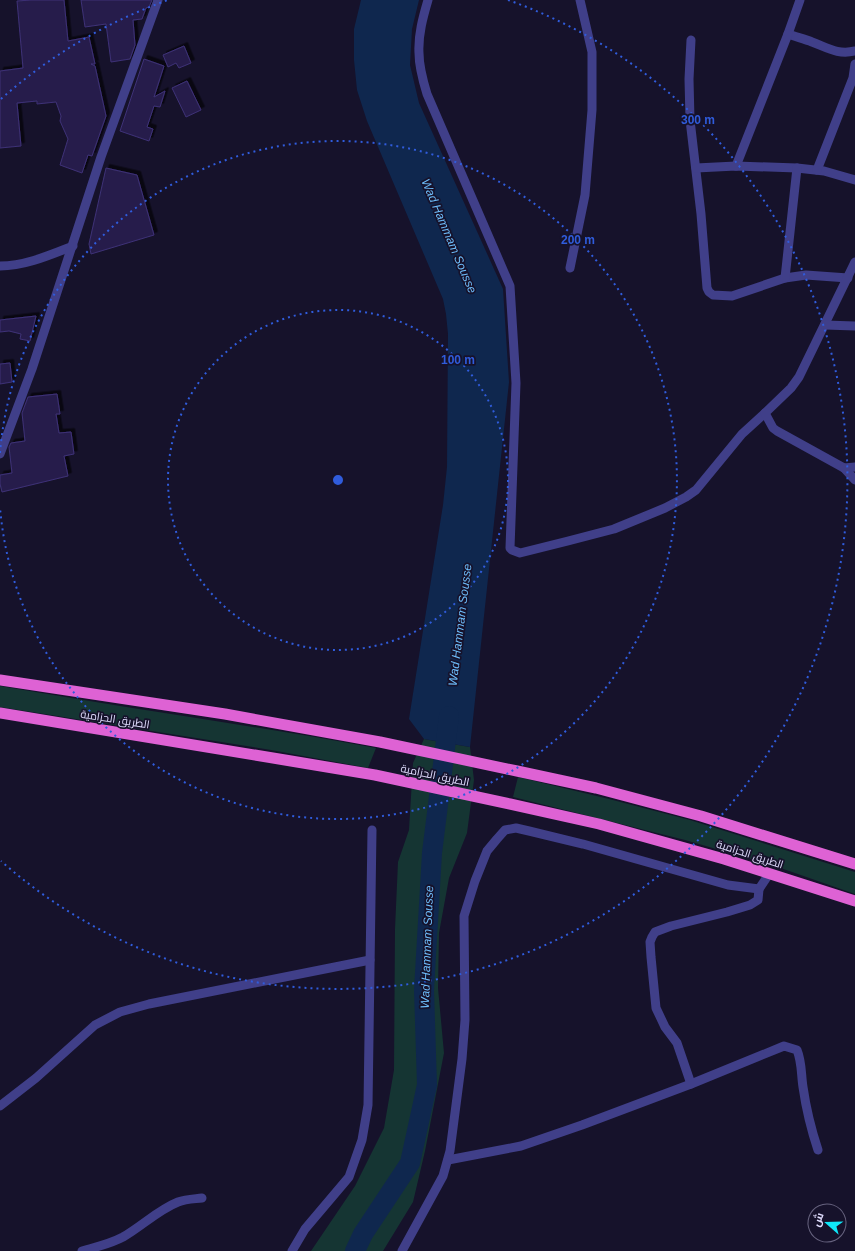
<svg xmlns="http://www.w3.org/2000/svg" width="855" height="1251" viewBox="0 0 855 1251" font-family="Arial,Cairo,sans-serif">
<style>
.green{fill:#153533}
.water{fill:#0f274e}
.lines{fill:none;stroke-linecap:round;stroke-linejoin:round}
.river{stroke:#0f274e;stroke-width:20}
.building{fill:#271f4c;stroke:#3e3177;filter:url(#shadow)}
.minor{stroke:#403f89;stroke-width:9}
.trunk{stroke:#de62d4;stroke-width:11}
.ring{fill:none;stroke:#305cdc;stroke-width:2;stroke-dasharray:2 4}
.labels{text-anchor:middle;stroke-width:3.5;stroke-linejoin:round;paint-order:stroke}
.street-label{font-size:11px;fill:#e0ddfe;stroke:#16122b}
.water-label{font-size:12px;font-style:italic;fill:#6ebdfb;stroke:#16122b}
.centre{fill:#305cdc;stroke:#16122b;stroke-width:2}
.ring-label{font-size:12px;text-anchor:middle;font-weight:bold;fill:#305cdc;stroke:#16122b;stroke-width:3.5;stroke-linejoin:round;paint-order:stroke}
</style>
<defs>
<filter id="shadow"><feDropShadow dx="3.5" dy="-3.5" stdDeviation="0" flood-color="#0009"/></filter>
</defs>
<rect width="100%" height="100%" fill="#16122b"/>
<g class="green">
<path d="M0 686C125 708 251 725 376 748L368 768 271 750 0 707Z"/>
<polygon points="424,739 470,747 474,780 467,833 449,878 439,933 438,988 444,1053 425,1151 413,1202 383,1251 311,1251 355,1186 384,1128 394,1070 395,929 398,862 409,830 413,763"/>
<polygon points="518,777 609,799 690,820 855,872 855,894 772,865 685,840 513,797"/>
</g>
<polygon class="water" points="361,0 419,0 412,29 410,65 419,103 503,289 509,382 470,747 424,739 409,719 443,505 447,467 448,334 446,314 443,299 367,121 357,90 354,60 354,29"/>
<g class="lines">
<polyline class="river" points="355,1251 363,1234 410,1163 427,1085 424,990 432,853 449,716"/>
</g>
<g class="building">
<polygon points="31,0 64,0 68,41 89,37 95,64 91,64 95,66 106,116 92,156 88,155 82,173 60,165 68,139 60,121 61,116 56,102 37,104 37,101 17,103 21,146 0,148 0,71 23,68 17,1"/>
<polygon points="81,0 152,0 149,7 146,8 142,19 133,20 135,45 130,59 111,62 106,24 85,27"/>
<polygon points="184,46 191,63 179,68 176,63 168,67 163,55"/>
<polygon points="144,59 164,66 154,97 165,91 160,107 154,106 147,127 153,129 149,141 120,131"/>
<polygon points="187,81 201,110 186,117 172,88"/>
<polygon points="106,168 137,175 154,235 91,254 89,244"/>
<polygon points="36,316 30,341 20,339 21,334 9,331 0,332 0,320"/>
<polygon points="10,363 12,382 0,384 0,364"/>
<polygon points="57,394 60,414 56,414 59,433 71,432 74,454 64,456 68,476 2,492 0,484 0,475 12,473 9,447 11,443 25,441 22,413 28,397"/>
</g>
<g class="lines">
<g class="minor">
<path d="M428 0C423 17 418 35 419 53 419 67 423 81 427 94L510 286 516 383 510 548 512 550 520 553 568 541 614 529 665 508 686 497 696 490 742 434 765 413"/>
<path d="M800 0 788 34C796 37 805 39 812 42 828 48 838 55 855 51"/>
<polyline points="691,40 689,79 690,120 701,214 707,288 709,292 713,295 732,296 785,278 806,275 848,278"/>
<polyline points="736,166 788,34"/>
<polyline points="696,168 736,166 797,168 824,171 855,180"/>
<polyline points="817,170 853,78 855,64"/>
<polyline points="855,262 799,377 791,388 765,413 773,428 777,431 844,468 855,480"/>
<path d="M0 266C25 266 50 255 73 246"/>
<polyline points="570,268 585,195 592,110 592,52 580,0"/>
<polyline points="785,278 797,168"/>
<polyline points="825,325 855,326"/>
<polyline points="0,454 32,369 101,157 158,0"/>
<polyline points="844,468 855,467"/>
<polyline points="691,1084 677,1043 665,1027 656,1008 651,957 650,942 652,937 655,932 671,926 727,912 750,905 758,900 759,889"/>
<polyline points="0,1106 36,1078 95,1025 120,1012 149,1004 370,960"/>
<path d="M448 1160 521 1146 582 1125 691 1084 784 1046 797 1050C802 1062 801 1074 803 1087 806 1108 811 1129 818 1150"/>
<path d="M82 1251C96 1247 110 1244 123 1237 142 1226 158 1210 178 1202 186 1199 194 1199 202 1198"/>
<polyline points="292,1251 305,1229 349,1177 362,1140 368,1105 372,830"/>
<polyline points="402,1251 443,1176 450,1151 462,1059 465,1020 464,916 475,881 487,851 497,839 505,830 516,828 529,831 583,844 728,885 759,889 769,874"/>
</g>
<g class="trunk">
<polyline points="0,680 225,714 380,742 517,771 596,788 701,816 855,864"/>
<polyline points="0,713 291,761 375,775 510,804 599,824 724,859 855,901"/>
</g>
</g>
<g class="ring">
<circle cx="338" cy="480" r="170"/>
<path d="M0 453A339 339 0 1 1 0 507"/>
<path d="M1 99A509 509 0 0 1 168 0M508 0A509 509 0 1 1 1 861"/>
</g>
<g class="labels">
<g class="street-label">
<text transform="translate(115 719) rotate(9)" y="4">الطريق الحزامية</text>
<text transform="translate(435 775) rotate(12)" y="4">الطريق الحزامية</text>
<text transform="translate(750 854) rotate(18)" y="4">الطريق الحزامية</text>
</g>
<g class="water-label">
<text transform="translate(449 236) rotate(67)" y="4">Wad Hammam Sousse</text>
<text transform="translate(460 625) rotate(-83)" y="4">Wad Hammam Sousse</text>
<text transform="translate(427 947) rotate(-88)" y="4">Wad Hammam Sousse</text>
</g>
</g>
<circle cx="338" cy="480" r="6" class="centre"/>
<g class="ring-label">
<text x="698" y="124">300 m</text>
<text x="578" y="244">200 m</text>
<text x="458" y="364">100 m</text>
</g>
<g transform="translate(827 1223) rotate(290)"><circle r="19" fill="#16122b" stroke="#67637f"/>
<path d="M0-3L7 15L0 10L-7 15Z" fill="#0fe7f9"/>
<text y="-6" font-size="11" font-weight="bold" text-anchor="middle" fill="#e0ddfe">ش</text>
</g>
</svg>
